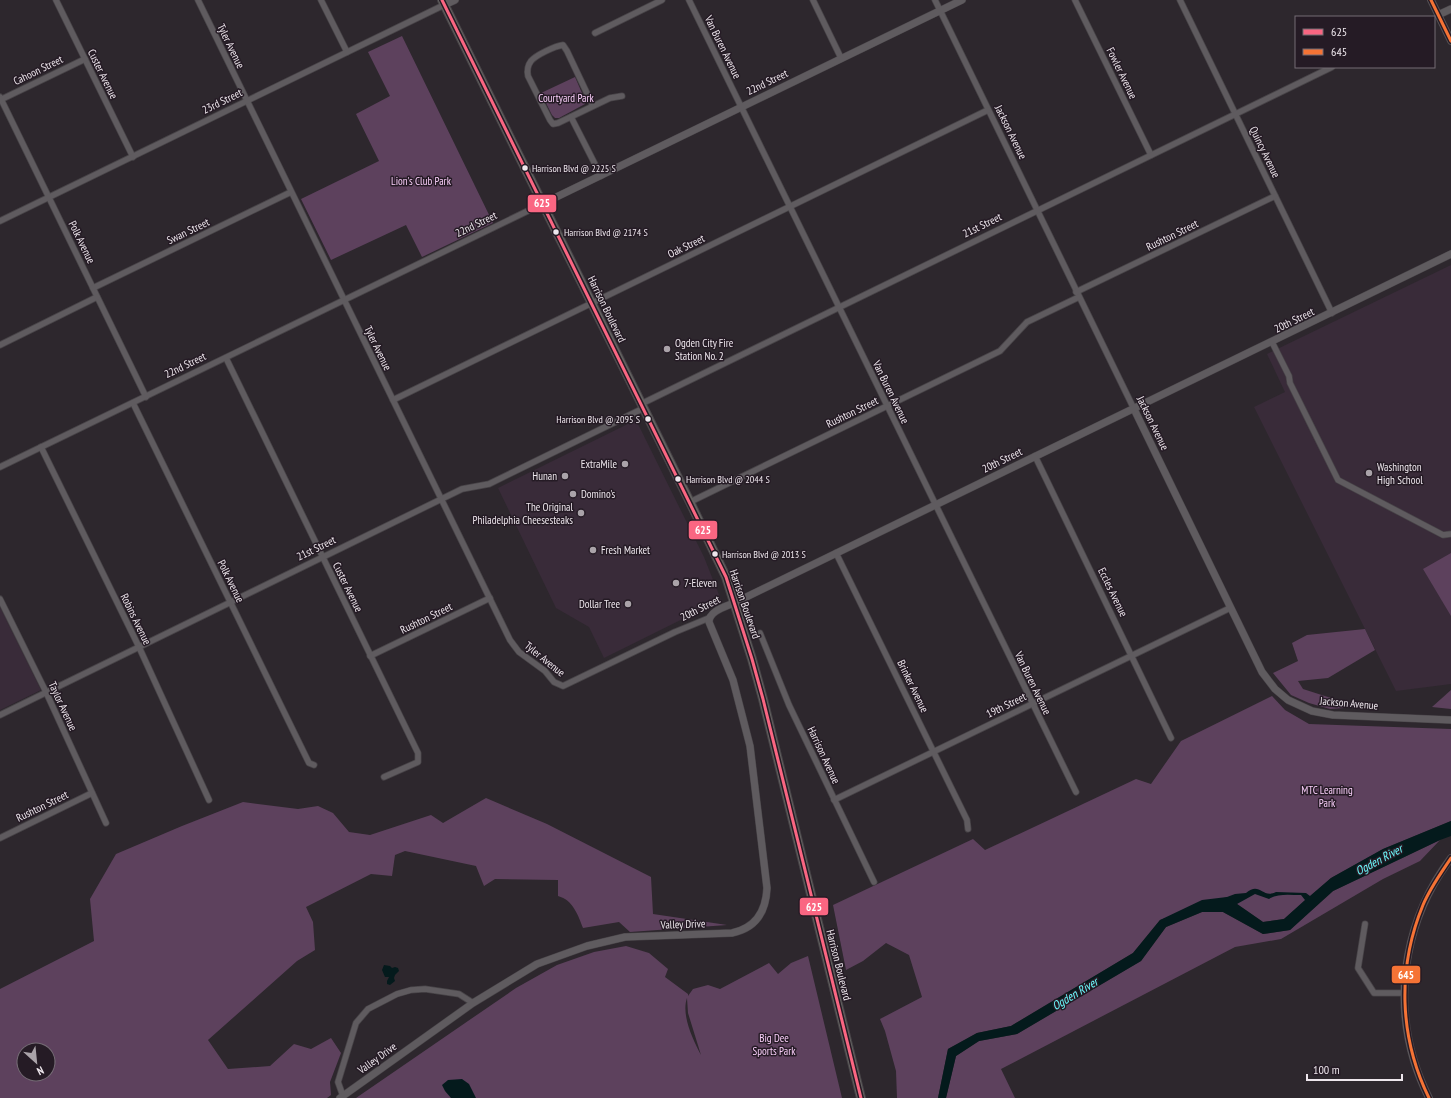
<svg xmlns="http://www.w3.org/2000/svg" width="1451" height="1098" viewBox="0 0 1451 1098" font-family="'PT Sans Narrow',sans-serif">
<style>
.built{fill:#392b39}
.green{fill:#5d415d;fill-rule:evenodd}
.water{fill:#041a1c;fill-rule:evenodd}
.lines{fill:none;stroke-linecap:round;stroke-linejoin:round}
.minor-casing{stroke:#484448;stroke-width:7}
.tertiary-casing{stroke:#484448;stroke-width:8}
.secondary-casing{stroke:#484448;stroke-width:8}
.primary-casing{stroke:#484448;stroke-width:10}
.minor{stroke:#5f5b5f;stroke-width:5.5}
.tertiary{stroke:#5f5b5f;stroke-width:7}
.secondary{stroke:#5f5b5f;stroke-width:7}
.primary{stroke:#636260;stroke-width:8}
.bus-1-casing{stroke:#251b25;stroke-width:6}
.bus-2-casing{stroke:#251b25;stroke-width:6}
.bus-1{stroke:#fa6682;stroke-width:3}
.bus-2{stroke:#f57335;stroke-width:3}
.bus-dot{fill:#ede6ec;stroke:#251b25;stroke-width:1.5}
.poi-dot{fill:#aaa3a9;stroke:#251b25;stroke-width:1.5}
.labels{text-anchor:middle;stroke-width:3;stroke-linejoin:round;paint-order:stroke}
.bus-label{font-size:10px;fill:#ede6ec;stroke:#251b25;text-anchor:start}
.street-label{font-size:11px;fill:#ede6ec;stroke:#251b25}
.park-label{font-size:11px;fill:#f9cef9;stroke:#251b25}
.poi-label{font-size:11px;fill:#ede6ec;stroke:#251b25;text-anchor:start}
.water-label{font-size:12px;font-style:italic;fill:#6bfbfe;stroke:#251b25}
.line-badge{stroke:#251b25;stroke-width:1.5}
.badge-label{font-size:11px;text-anchor:middle;font-weight:bold;fill:#fff}
</style>
<rect width="100%" height="100%" fill="#2d272d"/>
<g class="built">
<polygon points="1451,265 1451,684 1396,691 1254,407 1285,392 1267,354"/>
<polygon points="636,420 704,557 721,600 604,658 589,627 556,608 498,488"/>
<polygon points="0,607 41,690 0,710"/>
</g>
<g class="green">
<polygon points="402,36 493,223 422,257 406,225 331,260 301,199 379,161 356,114 390,96 368,52"/>
<polygon points="575,77 585,100 585,104 559,118 555,118 552,115 541,93"/>
<polygon points="1451,553 1451,616 1423,569"/>
<polygon points="1365,629 1375,650 1328,678 1298,681 1303,689 1359,707 1330,709 1309,703 1291,695 1273,673 1298,661 1292,643 1307,635"/>
<polygon points="1451,690 1451,709 1432,707"/>
<polygon points="1272,696 1285,710 1309,724 1451,729 1451,821 1383,849 1331,878 1284,919 1263,922 1227,897 1160,920 1133,953 1011,1026 977,1033 948,1049 938,1098 897,1098 896,1071 885,1031 880,1019 922,997 909,955 886,943 863,961 846,970 833,905 973,839 985,850 1136,779 1151,784 1181,741"/>
<path d="M486 798 547 824 651 877 653 914 727 925 630 932 619 922 583 928C578 915 573 900 558 896V880L495 879 484 886 476 866 405 851 395 855 392 876 371 874 306 907 313 922 315 950 297 961 208 1040 228 1069 270 1066 294 1044 311 1049 331 1038 341 1053 330 1082 331 1095 327 1098H0V989L94 941 90 899 116 854 182 826 243 802 298 809 318 806 333 813 349 832 370 835 431 815 443 823ZM24 1050H48V1074H24Z"/>
<polygon points="1440,840 1420,861 1383,879 1281,939 1235,947 1001,1069 1015,1098 946,1098 956,1056 979,1041 1017,1034 1141,961 1166,927 1202,912 1223,912 1263,934 1290,930 1333,891"/>
<path d="M626 946 649 953 668 969 665 977 688 994V996L693 989 708 985 720 989 769 963 778 974 791 963 808 956 842 1098H356L516 988 557 965 594 952ZM687 998 688 1013 701 1055C693 1040 681 1015 687 998Z"/>
</g>
<g class="water">
<path d="M1451 821V836L1440 840 1333 891 1290 930 1263 934 1223 912H1202L1166 927 1141 961 1017 1034 979 1041 956 1056 946 1098H938L948 1049 977 1033 1011 1026 1133 953 1160 920 1202 900 1227 897 1235 894 1246 893C1260 881 1262 899 1276 892L1306 893 1310 896 1331 878 1383 849ZM1255 894 1269 899C1278 893 1290 895 1301 895L1305 900 1284 919 1263 922 1237 904Z"/>
<polygon points="384,965 390,966 392,968 395,967 398,968 399,971 395,975 394,978 395,981 390,985 387,984 387,981 389,977 385,977 382,970"/>
<polygon points="462,1079 469,1084 476,1098 451,1098 445,1091 442,1085 448,1080"/>
</g>
<g class="lines">
<g class="minor-casing">
<g id="minor">
<polyline points="56,0 133,157"/>
<polyline points="198,0 510,640 519,652 545,671 554,682 563,686 675,632 709,618"/>
<polyline points="321,0 347,52"/>
<polyline points="689,0 1076,792"/>
<polyline points="813,0 841,58"/>
<polyline points="935,0 1134,409"/>
<polyline points="1075,0 1151,155"/>
<polyline points="1180,0 1332,313"/>
<polyline points="595,33 662,0"/>
<polyline points="0,97 146,397"/>
<polyline points="0,100 85,59"/>
<path d="M593 106 567 51 563 45C555 46 536 55 531 61 528 65 527 71 528 76L550 120 553 124 558 123 610 98 622 96"/>
<polyline points="571,117 601,176"/>
<polyline points="0,221 444,5"/>
<polyline points="93,288 291,192"/>
<polyline points="1076,292 1275,196"/>
<polyline points="1272,342 1289,376 1290,383 1338,480 1443,535 1451,534"/>
<polyline points="0,345 97,297"/>
<polyline points="226,358 418,753 418,762 384,777"/>
<polyline points="393,400 988,110"/>
<polyline points="133,403 309,763 314,765"/>
<polyline points="641,404 1332,67"/>
<polyline points="41,447 139,647 209,800"/>
<polyline points="1035,456 1171,738"/>
<polyline points="0,467 542,204"/>
<polyline points="690,502 1000,351 1027,322 1079,297"/>
<polyline points="836,553 967,820 968,829"/>
<polyline points="0,599 46,692 106,823"/>
<polyline points="760,633 789,705 874,882"/>
<polyline points="370,656 490,598"/>
<polyline points="0,715 462,489 489,484 644,408"/>
<polyline points="834,800 1230,608"/>
<polyline points="0,838 92,793"/>
<polyline points="1365,924 1358,968 1374,993 1404,993"/>
<polyline points="343,1096 338,1082 356,1023 368,1009 397,994 411,990 425,989 459,994 473,1003"/>
</g>
</g>
<g class="tertiary-casing">
<g id="tertiary">
<polyline points="1431,0 1451,41"/>
<polyline points="444,5 455,0"/>
<polyline points="1438,15 1451,9"/>
<polyline points="542,204 962,0"/>
<polyline points="1134,409 1262,672 1275,689 1288,700 1312,711 1333,715 1451,720"/>
<path d="M340 1098 473 1003 537 964 587 946 625 937 732 933C756 928 766 911 767 888L750 746 733 680 709 622C709 611 725 607 734 603"/>
</g>
</g>
<g class="secondary-casing">
<g id="secondary">
<polyline points="734,603 1451,254"/>
<path d="M1429 1098C1423 1086 1418 1074 1414 1061 1393 991 1407 916 1451 858"/>
</g>
</g>
<g class="primary-casing">
<polyline id="primary" points="442,0 690,502 726,577 752,659 763,699 861,1098"/>
</g>
<use href="#minor" class="minor"/>
<use href="#tertiary" class="tertiary"/>
<use href="#secondary" class="secondary"/>
<use href="#primary" class="primary"/>
<g class="bus-1-casing">
<polyline id="bus-1" points="442,0 726,577 752,659 763,699 861,1098"/>
</g>
<g class="bus-2-casing">
<g id="bus-2">
<polyline points="1431,0 1451,41"/>
<path d="M1429 1098C1399 1037 1397 968 1423 905 1430 888 1441 873 1451 858"/>
</g>
</g>
<use href="#bus-1" class="bus-1"/>
<use href="#bus-2" class="bus-2"/>
</g>
<g class="bus-dot">
<circle cx="525" cy="168" r="3.5"/>
<circle cx="556" cy="232" r="3.5"/>
<circle cx="648" cy="419" r="3.5"/>
<circle cx="678" cy="479" r="3.5"/>
<circle cx="715" cy="554" r="3.5"/>
</g>
<g class="poi-dot">
<circle cx="667" cy="349" r="4"/>
<circle cx="625" cy="464" r="4"/>
<circle cx="1369" cy="473" r="4"/>
<circle cx="565" cy="476" r="4"/>
<circle cx="573" cy="494" r="4"/>
<circle cx="581" cy="513" r="4"/>
<circle cx="593" cy="550" r="4"/>
<circle cx="676" cy="583" r="4"/>
<circle cx="628" cy="604" r="4"/>
</g>
<g class="labels">
<g class="bus-label">
<text x="532" y="172">Harrison Blvd @ 2225 S</text>
<text x="564" y="236">Harrison Blvd @ 2174 S</text>
<text x="640" y="423" text-anchor="end">Harrison Blvd @ 2095 S</text>
<text x="686" y="483">Harrison Blvd @ 2044 S</text>
<text x="722" y="558">Harrison Blvd @ 2013 S</text>
</g>
<g class="street-label">
<text transform="translate(231 46) rotate(64)" y="4">Tyler Avenue</text>
<text transform="translate(723 47) rotate(64)" y="4">Van Buren Avenue</text>
<text transform="translate(38 70) rotate(-26)" y="4">Cahoon Street</text>
<text transform="translate(1122 73) rotate(64)" y="4">Fowler Avenue</text>
<text transform="translate(103 74) rotate(64)" y="4">Custer Avenue</text>
<text transform="translate(767 82) rotate(-26)" y="4">22nd Street</text>
<text transform="translate(222 101) rotate(-26)" y="4">23rd Street</text>
<text transform="translate(1011 132) rotate(64)" y="4">Jackson Avenue</text>
<text transform="translate(1265 152) rotate(64)" y="4">Quincy Avenue</text>
<text transform="translate(476 224) rotate(-26)" y="4">22nd Street</text>
<text transform="translate(982 225) rotate(-26)" y="4">21st Street</text>
<text transform="translate(188 231) rotate(-26)" y="4">Swan Street</text>
<text transform="translate(1172 235) rotate(-26)" y="4">Rushton Street</text>
<text transform="translate(82 242) rotate(64)" y="4">Polk Avenue</text>
<text transform="translate(686 246) rotate(-26)" y="4">Oak Street</text>
<text transform="translate(607 309) rotate(64)" y="4">Harrison Boulevard</text>
<text transform="translate(1294 320) rotate(-26)" y="4">20th Street</text>
<text transform="translate(378 348) rotate(64)" y="4">Tyler Avenue</text>
<text transform="translate(185 365) rotate(-26)" y="4">22nd Street</text>
<text transform="translate(891 392) rotate(64)" y="4">Van Buren Avenue</text>
<text transform="translate(852 412) rotate(-26)" y="4">Rushton Street</text>
<text transform="translate(1153 423) rotate(64)" y="4">Jackson Avenue</text>
<text transform="translate(1002 460) rotate(-26)" y="4">20th Street</text>
<text transform="translate(316 548) rotate(-26)" y="4">21st Street</text>
<text transform="translate(231 581) rotate(64)" y="4">Polk Avenue</text>
<text transform="translate(348 587) rotate(64)" y="4">Custer Avenue</text>
<text transform="translate(1113 592) rotate(64)" y="4">Eccles Avenue</text>
<text transform="translate(745 604) rotate(71)" y="4">Harrison Boulevard</text>
<text transform="translate(700 608) rotate(-27)" y="4">20th Street</text>
<text transform="translate(426 618) rotate(-26)" y="4">Rushton Street</text>
<text transform="translate(136 619) rotate(64)" y="4">Robins Avenue</text>
<text transform="translate(545 659) rotate(39)" y="4">Tyler Avenue</text>
<text transform="translate(1033 683) rotate(64)" y="4">Van Buren Avenue</text>
<text transform="translate(913 686) rotate(64)" y="4">Brinker Avenue</text>
<text transform="translate(1349 703) rotate(5)" y="4">Jackson Avenue</text>
<text transform="translate(1006 705) rotate(-26)" y="4">19th Street</text>
<text transform="translate(63 706) rotate(65)" y="4">Taylor Avenue</text>
<text transform="translate(824 755) rotate(65)" y="4">Harrison Avenue</text>
<text transform="translate(42 806) rotate(-26)" y="4">Rushton Street</text>
<text transform="translate(683 924) rotate(-2)" y="4">Valley Drive</text>
<text transform="translate(839 965) rotate(76)" y="4">Harrison Boulevard</text>
<text transform="translate(377 1058) rotate(-36)" y="4">Valley Drive</text>
</g>
<g class="park-label">
<text x="566" y="102">Courtyard Park</text>
<text x="421" y="185">Lion's Club Park</text>
<text x="1327" y="794">MTC Learning<tspan x="1327" dy="13">Park</tspan></text>
<text x="774" y="1042">Big Dee<tspan x="774" dy="13">Sports Park</tspan></text>
</g>
<g class="poi-label">
<text x="675" y="347">Ogden City Fire<tspan x="675" dy="13">Station No. 2</tspan></text>
<text x="617" y="468" text-anchor="end">ExtraMile</text>
<text x="1377" y="471">Washington<tspan x="1377" dy="13">High School</tspan></text>
<text x="557" y="480" text-anchor="end">Hunan</text>
<text x="581" y="498">Domino's</text>
<text x="573" y="511" text-anchor="end">The Original<tspan x="573" dy="13">Philadelphia Cheesesteaks</tspan></text>
<text x="601" y="554">Fresh Market</text>
<text x="684" y="587">7-Eleven</text>
<text x="620" y="608" text-anchor="end">Dollar Tree</text>
</g>
<g class="water-label">
<text transform="translate(1379 860) rotate(-28)" y="4">Ogden River</text>
<text transform="translate(1075 994) rotate(-31)" y="4">Ogden River</text>
</g>
</g>
<g class="line-badge">
<rect x="527" y="194" width="30" height="19" rx="4" fill="#fa6682"/>
<rect x="688" y="520" width="30" height="20" rx="4" fill="#fa6682"/>
<rect x="799" y="897" width="30" height="19" rx="4" fill="#fa6682"/>
<rect x="1391" y="965" width="30" height="19" rx="4" fill="#f57335"/>
</g>
<g class="badge-label">
<text x="542" y="207">625</text>
<text x="703" y="534">625</text>
<text x="814" y="911">625</text>
<text x="1406" y="979">645</text>
</g>
<rect x="1295" y="16" width="140" height="52" fill="#251b25" stroke="#756c75"/>
<rect x="1303" y="29" width="20" height="6" fill="#fa6682" stroke="#756c75"/>
<text x="1331" y="36" font-size="12" fill="#ede6ec">625</text>
<rect x="1303" y="49" width="20" height="6" fill="#f57335" stroke="#756c75"/>
<text x="1331" y="56" font-size="12" fill="#ede6ec">645</text>
<g transform="translate(36 1062) rotate(153)"><circle r="19" fill="#251b25" stroke="#756c75"/>
<path d="M0-3L7 15L0 10L-7 15Z" fill="#aaa3a9"/>
<text y="-6" font-size="11" font-weight="bold" text-anchor="middle" fill="#ede6ec">N</text>
</g>
<path d="M1307 1074v6h95v-6" fill="none" stroke="#ede6ec" stroke-width="2"/>
<text x="1313" y="1074" font-size="12" fill="#ede6ec" stroke="#251b25" stroke-width="3" paint-order="stroke">100 m</text>
</svg>
